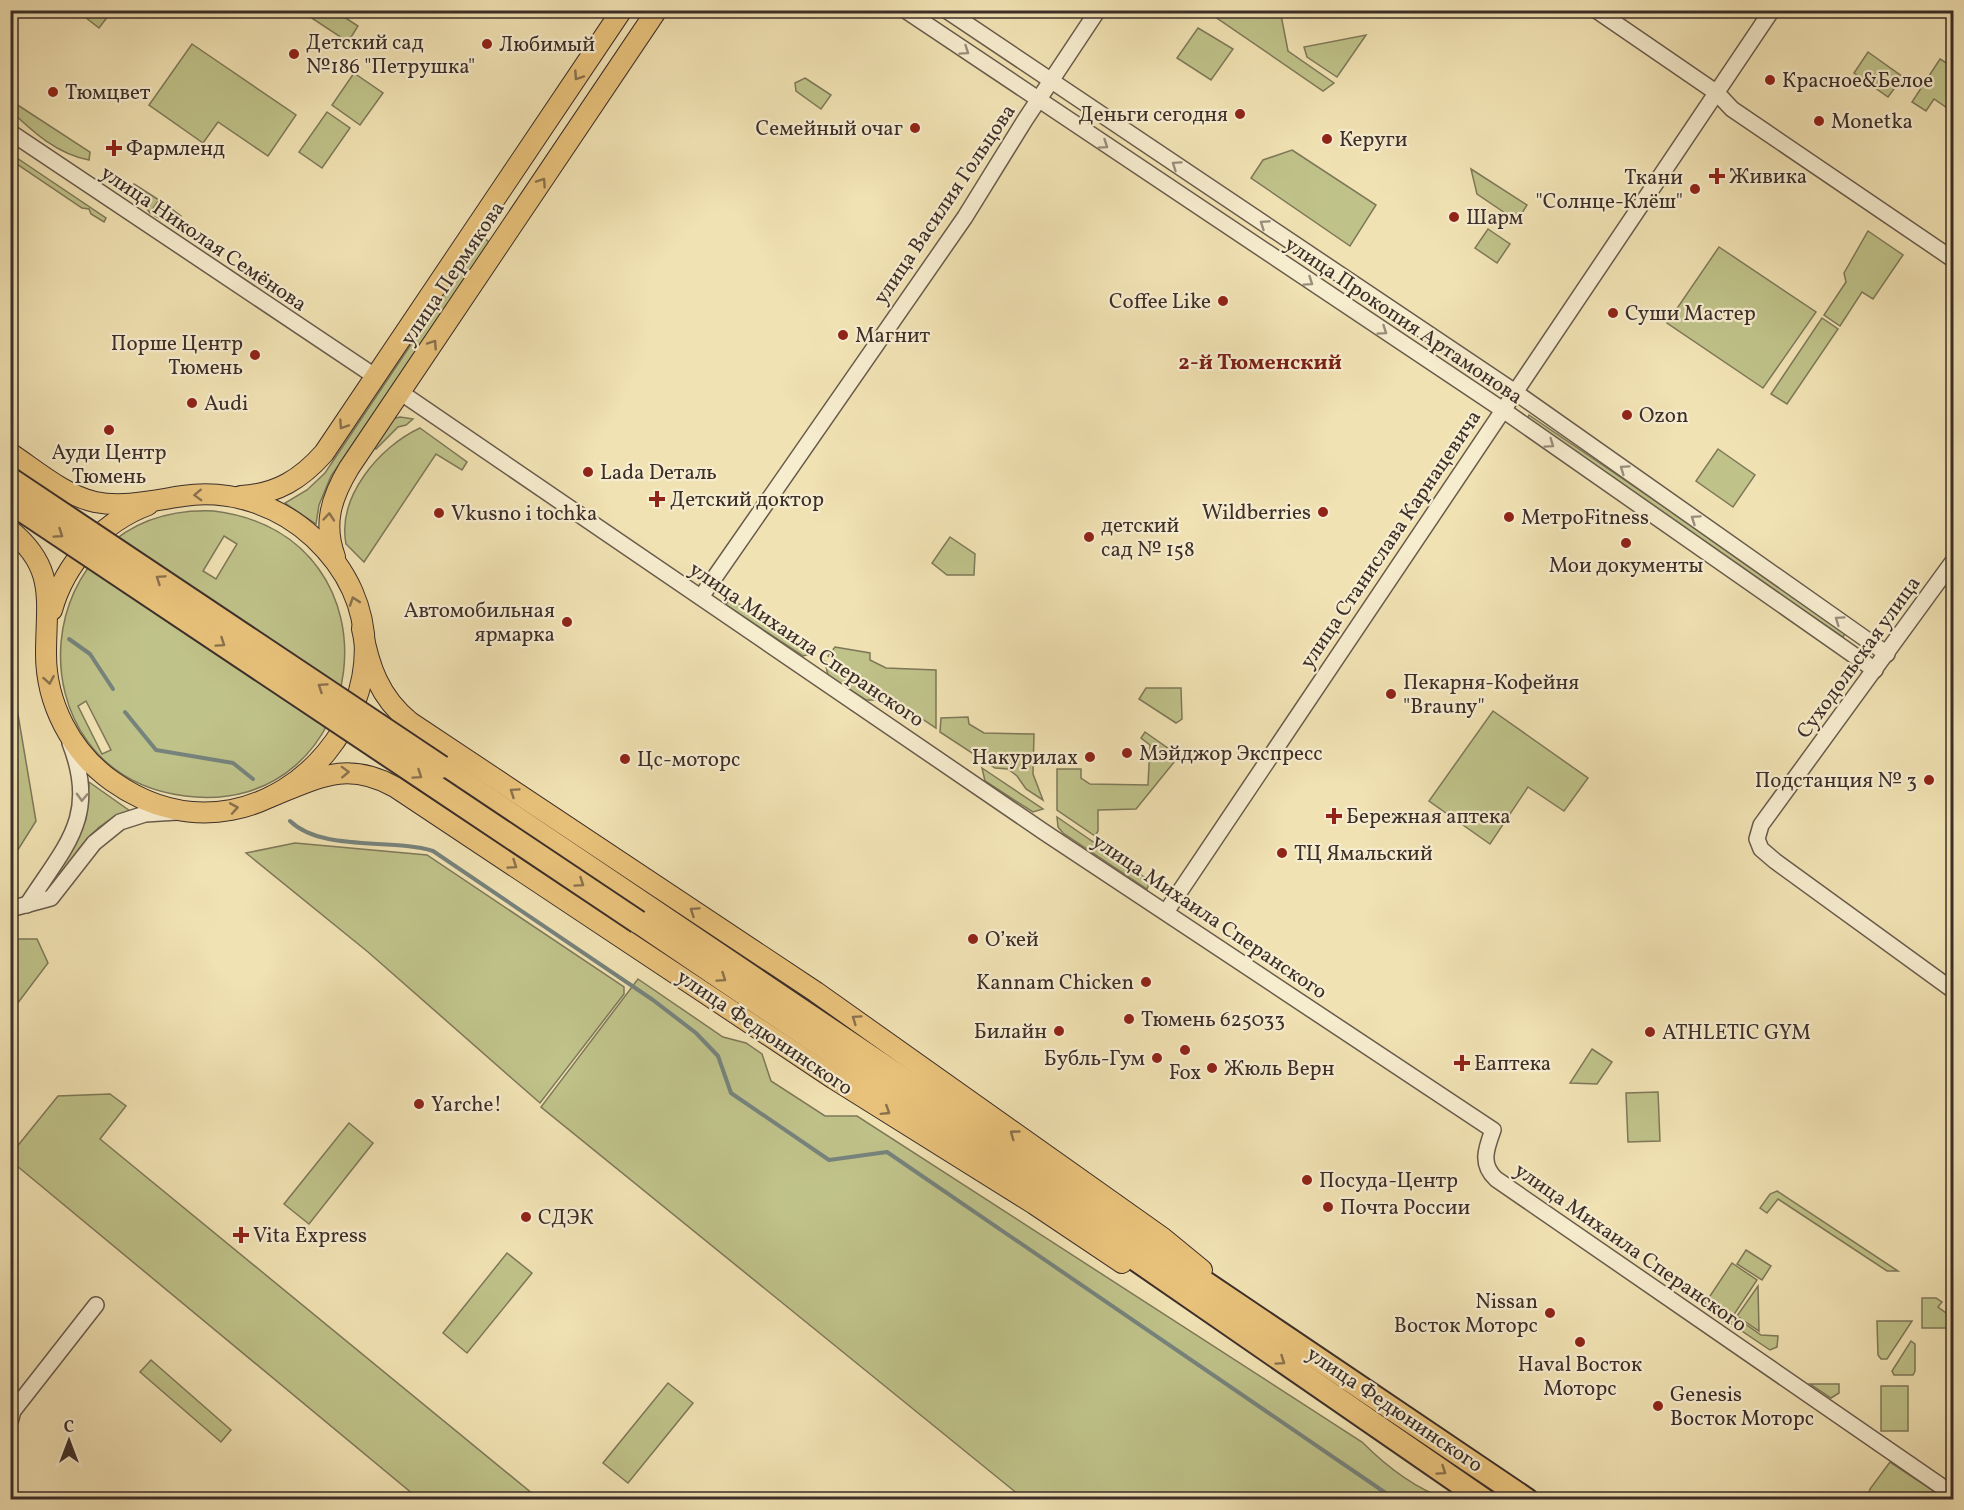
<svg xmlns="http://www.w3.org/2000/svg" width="1964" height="1510" viewBox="0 0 1964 1510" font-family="Vollkorn,serif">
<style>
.green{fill:#bfc289;stroke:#7e7859;stroke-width:1.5;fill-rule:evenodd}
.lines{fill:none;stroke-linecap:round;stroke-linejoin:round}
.stream{stroke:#76837d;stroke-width:4}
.minor-casing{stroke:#695b4c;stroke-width:18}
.major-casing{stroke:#3c2e29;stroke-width:22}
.highway-casing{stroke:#3c2e29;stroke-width:26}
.minor{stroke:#f6ecce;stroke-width:15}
.major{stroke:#e8c17a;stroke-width:20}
.highway{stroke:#e8c17a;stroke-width:22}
.highway-bridge-casing{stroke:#3c2e29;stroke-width:26;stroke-linecap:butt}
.highway-bridge{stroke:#e8c17a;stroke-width:22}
.oneway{stroke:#998d7c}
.oneway2{stroke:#89704d}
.poi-dot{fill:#8f2418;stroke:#f6ecce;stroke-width:2}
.labels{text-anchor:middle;stroke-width:4.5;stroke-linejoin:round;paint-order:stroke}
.poi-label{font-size:21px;fill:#3c2e29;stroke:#f6ecce;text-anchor:start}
.street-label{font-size:21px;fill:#3c2e29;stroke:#f6ecce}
.neighbourhood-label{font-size:22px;font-weight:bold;fill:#7a1f14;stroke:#f6ecce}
</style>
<rect width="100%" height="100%" fill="#f1e2b3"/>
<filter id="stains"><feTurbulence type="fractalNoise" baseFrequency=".00333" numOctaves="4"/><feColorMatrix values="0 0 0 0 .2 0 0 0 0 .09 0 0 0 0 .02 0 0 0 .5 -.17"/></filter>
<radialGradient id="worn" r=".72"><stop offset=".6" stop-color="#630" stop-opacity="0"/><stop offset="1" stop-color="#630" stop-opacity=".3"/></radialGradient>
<g class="green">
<polygon points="76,10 112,10 112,11 99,28"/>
<polygon points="301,11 335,11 358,26 348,42"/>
<polygon points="1211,11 1273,11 1281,15 1288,51 1334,83 1323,91 1211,14"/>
<polygon points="1198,28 1233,49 1211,80 1177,58"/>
<polygon points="1366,35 1337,77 1307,57 1304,47"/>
<polygon points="192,44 296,115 268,156 218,122 203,143 149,105"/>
<polygon points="1868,52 1903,77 1888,97 1854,73"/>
<polygon points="1940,59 1953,67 1953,112 1934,99 1926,111 1912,102"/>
<polygon points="354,73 383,93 360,125 332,105"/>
<polygon points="805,78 831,95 821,109 796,91 795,83"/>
<path d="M10 100 90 152 89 160C57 154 33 132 11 111Z"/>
<polygon points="327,112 350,128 322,168 299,152"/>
<polygon points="1292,150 1376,205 1350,246 1251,178 1263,160"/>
<polygon points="11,154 106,218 104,222 91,214 89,209 82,208 11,160"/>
<polygon points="1471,169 1527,205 1517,221 1477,194"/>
<polygon points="134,184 159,200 150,213 132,189"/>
<polygon points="164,203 181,216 172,224 155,216"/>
<polygon points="1488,229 1510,244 1497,263 1475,248"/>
<polygon points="1868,231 1903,255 1873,299 1862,292 1840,326 1824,315 1846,282 1844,273"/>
<polygon points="483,237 489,242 331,476 319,505 316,524 285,503 307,490 325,473"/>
<polygon points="1719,247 1816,312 1763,388 1667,323"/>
<polygon points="1822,318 1838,329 1787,404 1771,394"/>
<polygon points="1529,415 1847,631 1843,637 1526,421"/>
<polygon points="400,417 413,419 406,425 398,427 376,449 373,447 392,419"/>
<path d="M420 428 467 462 462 470 436 454 364 562 346 544C337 497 379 447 420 428Z"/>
<polygon points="1718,449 1755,475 1733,507 1696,481"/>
<path d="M214 511C412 536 371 820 185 796 5 773 25 503 214 511ZM224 536 237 544 216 579 203 571ZM86 701 111 750 102 754 78 706Z"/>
<polygon points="950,537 975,554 974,575 947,575 932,563"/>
<polygon points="730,598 814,653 803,656 726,605"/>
<polygon points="11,626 14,691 36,821 11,861"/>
<polygon points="835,647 870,653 870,660 886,668 936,670 936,728 828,656"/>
<polygon points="825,661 881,700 866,700 828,676"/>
<polygon points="1146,688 1181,688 1182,719 1176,723 1139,699"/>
<polygon points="1493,711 1588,778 1564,811 1528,787 1490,844 1429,801"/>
<polygon points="968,717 969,724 984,733 1034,734 1033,774 1043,800 1026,789 1017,776 1008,769 995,768 940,732 941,718"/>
<polygon points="1145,732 1179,756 1136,809 1098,810 1098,831 1095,836 1057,810 1057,769 1081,769 1081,778 1090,784 1148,785 1150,745 1141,738"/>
<polygon points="982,768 1043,809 1033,812 985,781"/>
<path d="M89 782 130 811C92 822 75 854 54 885L50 882 86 819Z"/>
<polygon points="1057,817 1150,881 1147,889 1063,833 1058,827"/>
<polygon points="295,843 427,855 624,987 624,994 540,1103 368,952 246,853"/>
<polygon points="11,939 37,939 48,963 11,1012"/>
<path d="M638 979 723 1037 746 1043 762 1054 771 1081 825 1116H857L1362 1442C1386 1466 1414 1488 1446 1499H1024L541 1107Z"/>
<polygon points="1592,1049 1612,1062 1597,1084 1570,1083"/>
<polygon points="1658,1092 1660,1141 1628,1142 1626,1093"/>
<polygon points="110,1094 126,1106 100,1139 539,1499 419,1499 11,1161 11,1154 58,1096"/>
<polygon points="349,1123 373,1143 309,1224 284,1204"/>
<polygon points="1777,1191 1898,1271 1887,1271 1778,1199 1767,1213 1760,1208 1770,1194"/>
<polygon points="1746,1250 1771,1266 1762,1280 1737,1264"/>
<polygon points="507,1253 532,1273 467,1353 443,1333"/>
<polygon points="1732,1263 1757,1280 1729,1322 1704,1305"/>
<polygon points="1758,1286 1759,1331 1737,1316"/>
<polygon points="1922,1298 1936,1298 1942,1302 1938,1307 1953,1318 1953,1328 1922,1328"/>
<polygon points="1734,1316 1761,1335 1778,1336 1777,1347 1770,1350 1730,1323"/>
<polygon points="1877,1321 1912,1321 1887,1359 1881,1359 1878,1355"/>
<polygon points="1911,1341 1915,1344 1915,1371 1913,1375 1894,1375 1892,1371"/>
<polygon points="151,1360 231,1430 221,1442 140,1372"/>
<polygon points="668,1383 693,1403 628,1483 603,1463"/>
<polygon points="1810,1384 1839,1384 1839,1393 1831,1398"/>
<rect x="1881" y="1386" width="27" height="45"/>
<polygon points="1890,1462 1946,1499 1867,1499 1870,1489"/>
</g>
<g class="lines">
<g class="stream">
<polyline points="10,610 14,612"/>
<polyline points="69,639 90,654 113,689"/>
<polyline points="125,712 156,750 233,763 253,779"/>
<path d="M290 821C322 852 391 838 433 851L653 1000 696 1033 718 1056 731 1093 829 1160 887 1152 1396 1500"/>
</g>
<g class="minor-casing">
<g id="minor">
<polyline points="905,10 1503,410 1875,670"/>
<polyline points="946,10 1515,392 1887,654"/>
<polyline points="1596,10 1717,93 1732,109 1954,260"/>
<polyline points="10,132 376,377"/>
<path d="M400 392 1044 832 1493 1130C1486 1149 1480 1164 1496 1179L1954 1495"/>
<polyline points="1954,560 1761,825 1757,839 1761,849 1775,861 1954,991"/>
<polyline points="701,597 965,217 1025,120 1098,10"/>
<path d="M27 905C65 846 99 817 70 743"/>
<polyline points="10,909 51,898 94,843 120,822 145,814 177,812"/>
<polyline points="1166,912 1772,10"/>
<polyline points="10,1422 13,1411 96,1305"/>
</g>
</g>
<g class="major-casing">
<g id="major">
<path d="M10 453C36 470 64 495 95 502 124 508 155 500 183 496 230 489 279 505 314 538 456 672 272 895 112 781 71 752 46 703 46 654 46 601 57 568 10 530"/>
<path d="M241 496C277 494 301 479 324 453L622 10"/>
<path d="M335 557C323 524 331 498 349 468L657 10"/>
<path d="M52 610C65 563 102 522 148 505"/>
<path d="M362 629C369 666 379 697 410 722L816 992 1163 1238 1202 1270"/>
<path d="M270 797C318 778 346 760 395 787L834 1079 1034 1204 1122 1263"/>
</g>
</g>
<g class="highway-casing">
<g id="highway">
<polyline points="441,767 1527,1500"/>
<polyline points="638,922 1073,1216 1484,1500"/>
</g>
</g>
<use href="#minor" class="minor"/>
<use href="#major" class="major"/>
<use href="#highway" class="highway"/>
<g class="highway-bridge-casing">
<g id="highway-bridge">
<polyline points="10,479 441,767"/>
<polyline points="10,502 638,922"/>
</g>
</g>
<use href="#highway-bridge" class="highway-bridge"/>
</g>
<defs><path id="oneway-chevron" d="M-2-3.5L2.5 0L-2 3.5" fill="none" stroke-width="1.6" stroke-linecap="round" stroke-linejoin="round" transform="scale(1.5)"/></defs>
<g class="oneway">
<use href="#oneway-chevron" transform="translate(965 51) rotate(34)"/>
<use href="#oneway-chevron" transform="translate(1104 145) rotate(34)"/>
<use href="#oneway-chevron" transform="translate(1176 165) rotate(-146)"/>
<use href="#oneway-chevron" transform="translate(1264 224) rotate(-146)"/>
<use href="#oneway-chevron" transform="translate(1309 282) rotate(34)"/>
<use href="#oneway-chevron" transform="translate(1383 331) rotate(34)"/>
<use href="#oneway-chevron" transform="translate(1550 444) rotate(35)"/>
<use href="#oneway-chevron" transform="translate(1624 469) rotate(-145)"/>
<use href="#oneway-chevron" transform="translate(1695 519) rotate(-146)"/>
<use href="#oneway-chevron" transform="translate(1839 620) rotate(-145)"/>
<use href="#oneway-chevron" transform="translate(82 797) rotate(92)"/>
</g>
<g class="oneway2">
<use href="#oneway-chevron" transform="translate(578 76) rotate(124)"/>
<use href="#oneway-chevron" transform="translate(542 182) rotate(-56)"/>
<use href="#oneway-chevron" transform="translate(433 344) rotate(-56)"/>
<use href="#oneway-chevron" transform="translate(343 425) rotate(124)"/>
<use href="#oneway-chevron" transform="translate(198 495) rotate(178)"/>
<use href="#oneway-chevron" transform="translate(329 517) rotate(-85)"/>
<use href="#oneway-chevron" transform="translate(59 534) rotate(34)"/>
<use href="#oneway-chevron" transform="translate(160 579) rotate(-146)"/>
<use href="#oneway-chevron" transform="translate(354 601) rotate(-109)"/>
<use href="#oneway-chevron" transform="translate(221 643) rotate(34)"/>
<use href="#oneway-chevron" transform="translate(49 680) rotate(80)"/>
<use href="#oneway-chevron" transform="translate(322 687) rotate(-146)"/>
<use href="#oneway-chevron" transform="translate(345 772) rotate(-2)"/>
<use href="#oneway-chevron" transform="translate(418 775) rotate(34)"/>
<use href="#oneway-chevron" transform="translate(514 792) rotate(-146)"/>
<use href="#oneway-chevron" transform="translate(234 808) rotate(-10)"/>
<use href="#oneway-chevron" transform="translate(513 865) rotate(34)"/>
<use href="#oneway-chevron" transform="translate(580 883) rotate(34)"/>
<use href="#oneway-chevron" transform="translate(694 911) rotate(-146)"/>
<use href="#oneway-chevron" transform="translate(722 978) rotate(34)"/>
<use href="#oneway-chevron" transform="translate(856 1019) rotate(-145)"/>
<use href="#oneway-chevron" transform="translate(886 1111) rotate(32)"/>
<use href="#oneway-chevron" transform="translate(1014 1134) rotate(-144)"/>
<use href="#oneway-chevron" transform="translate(1281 1361) rotate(34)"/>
<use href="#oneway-chevron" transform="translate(1442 1471) rotate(34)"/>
</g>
<g class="poi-dot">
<circle cx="487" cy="44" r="6"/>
<circle cx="294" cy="54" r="6"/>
<circle cx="1770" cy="80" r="6"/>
<circle cx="53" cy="92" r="6"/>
<circle cx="1240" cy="114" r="6"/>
<circle cx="1819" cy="121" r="6"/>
<circle cx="915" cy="128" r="6"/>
<circle cx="1327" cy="139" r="6"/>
<path d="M111 139h6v6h6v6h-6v6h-6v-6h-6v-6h6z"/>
<path d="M1714 167h6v6h6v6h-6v6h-6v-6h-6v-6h6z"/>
<circle cx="1695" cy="189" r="6"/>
<circle cx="1454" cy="217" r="6"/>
<circle cx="1223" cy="301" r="6"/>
<circle cx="1613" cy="313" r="6"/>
<circle cx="843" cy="335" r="6"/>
<circle cx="255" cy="355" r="6"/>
<circle cx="192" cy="403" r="6"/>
<circle cx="1627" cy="415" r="6"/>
<circle cx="109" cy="430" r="6"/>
<circle cx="588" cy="472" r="6"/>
<path d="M654 490h6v6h6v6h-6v6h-6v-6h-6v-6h6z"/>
<circle cx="1323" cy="512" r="6"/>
<circle cx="439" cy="513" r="6"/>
<circle cx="1509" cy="517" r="6"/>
<circle cx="1089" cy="537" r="6"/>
<circle cx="1626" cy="543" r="6"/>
<circle cx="567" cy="622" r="6"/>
<circle cx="1391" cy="694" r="6"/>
<circle cx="1127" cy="753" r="6"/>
<circle cx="1090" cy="757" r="6"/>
<circle cx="625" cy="759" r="6"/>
<circle cx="1929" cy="780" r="6"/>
<path d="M1331 807h6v6h6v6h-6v6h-6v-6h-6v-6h6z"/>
<circle cx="1282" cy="853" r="6"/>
<circle cx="973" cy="939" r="6"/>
<circle cx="1146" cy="982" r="6"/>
<circle cx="1129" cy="1019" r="6"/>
<circle cx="1059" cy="1031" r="6"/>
<circle cx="1650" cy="1032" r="6"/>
<circle cx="1185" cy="1050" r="6"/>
<circle cx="1157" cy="1058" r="6"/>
<path d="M1459 1054h6v6h6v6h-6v6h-6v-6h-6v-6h6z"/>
<circle cx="1212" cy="1068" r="6"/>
<circle cx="419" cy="1104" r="6"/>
<circle cx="1307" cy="1180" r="6"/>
<circle cx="1328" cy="1207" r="6"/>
<circle cx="526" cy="1217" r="6"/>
<path d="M238 1226h6v6h6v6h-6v6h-6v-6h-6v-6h6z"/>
<circle cx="1550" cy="1313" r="6"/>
<circle cx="1580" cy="1342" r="6"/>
<circle cx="1658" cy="1406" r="6"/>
</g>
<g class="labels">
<g class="poi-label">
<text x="306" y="49">Детский сад<tspan x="306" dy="24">№186 "Петрушка"</tspan></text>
<text x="499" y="51">Любимый</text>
<text x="1782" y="87">Красное&amp;Белое</text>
<text x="65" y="99">Тюмцвет</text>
<text x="1228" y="121" text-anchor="end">Деньги сегодня</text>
<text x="1831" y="128">Monetka</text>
<text x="903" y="135" text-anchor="end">Семейный очаг</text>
<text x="1339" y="146">Керуги</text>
<text x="126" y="155">Фармленд</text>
<text x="1729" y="183">Живика</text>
<text x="1683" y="184" text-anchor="end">Ткани<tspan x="1683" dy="24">"Солнце-Клёш"</tspan></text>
<text x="1466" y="224">Шарм</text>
<text x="1211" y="308" text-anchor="end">Coffee Like</text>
<text x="1625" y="320">Суши Мастер</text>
<text x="855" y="342">Магнит</text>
<text x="243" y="350" text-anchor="end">Порше Центр<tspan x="243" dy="24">Тюмень</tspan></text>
<text x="204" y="410">Audi</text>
<text x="1639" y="422">Ozon</text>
<text x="109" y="459" text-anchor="middle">Ауди Центр<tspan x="109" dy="24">Тюмень</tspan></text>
<text x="600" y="479">Lada Dеталь</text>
<text x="670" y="506">Детский доктор</text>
<text x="1311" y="519" text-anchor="end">Wildberries</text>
<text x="451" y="520">Vkusno i tochka</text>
<text x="1521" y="524">МетроFitness</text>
<text x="1101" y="532">детский<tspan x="1101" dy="24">сад № 158</tspan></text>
<text x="1626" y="572" text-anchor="middle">Мои документы</text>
<text x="555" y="617" text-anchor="end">Автомобильная<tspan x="555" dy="24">ярмарка</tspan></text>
<text x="1403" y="689">Пекарня-Кофейня<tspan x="1403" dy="24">"Brauny"</tspan></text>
<text x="1139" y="760">Мэйджор Экспресс</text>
<text x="1078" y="764" text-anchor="end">Накурилах</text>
<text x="637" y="766">Цс-моторс</text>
<text x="1917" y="787" text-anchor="end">Подстанция № 3</text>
<text x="1346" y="823">Бережная аптека</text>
<text x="1294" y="860">ТЦ Ямальский</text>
<text x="985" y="946">О’кей</text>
<text x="1134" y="989" text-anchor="end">Kannam Chicken</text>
<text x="1141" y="1026">Тюмень 625033</text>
<text x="1047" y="1038" text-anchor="end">Билайн</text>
<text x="1662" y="1039">ATHLETIC GYM</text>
<text x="1145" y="1065" text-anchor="end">Бубль-Гум</text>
<text x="1474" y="1070">Еаптека</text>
<text x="1224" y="1075">Жюль Верн</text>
<text x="1185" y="1079" text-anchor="middle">Fox</text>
<text x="431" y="1111">Yarche!</text>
<text x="1319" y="1187">Посуда-Центр</text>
<text x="1340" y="1214">Почта России</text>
<text x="538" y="1224">СДЭК</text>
<text x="253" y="1242">Vita Express</text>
<text x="1538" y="1308" text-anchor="end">Nissan<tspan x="1538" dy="24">Восток Моторс</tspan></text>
<text x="1580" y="1371" text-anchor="middle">Haval Восток<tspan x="1580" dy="24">Моторс</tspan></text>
<text x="1670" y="1401">Genesis<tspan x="1670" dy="24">Восток Моторс</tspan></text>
</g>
<g class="street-label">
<text transform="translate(944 204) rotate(-56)" y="7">улица Василия Гольцова</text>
<text transform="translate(204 238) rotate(34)" y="7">улица Николая Семёнова</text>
<text transform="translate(452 273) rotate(-56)" y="7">улица Пермякова</text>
<text transform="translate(1404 320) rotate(34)" y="7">улица Прокопия Артамонова</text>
<text transform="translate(1390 539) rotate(-56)" y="7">улица Станислава Карнацевича</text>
<text transform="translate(807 644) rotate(34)" y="7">улица Михаила Сперанского</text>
<text transform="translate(1858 657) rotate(-54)" y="7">Суходольская улица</text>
<text transform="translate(1210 916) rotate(34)" y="7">улица Михаила Сперанского</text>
<text transform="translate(765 1032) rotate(34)" y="7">улица Федюнинского</text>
<text transform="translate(1631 1247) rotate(35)" y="7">улица Михаила Сперанского</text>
<text transform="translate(1395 1409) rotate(34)" y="7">улица Федюнинского</text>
</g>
<g class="neighbourhood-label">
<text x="1260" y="369">2-й Тюменский</text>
</g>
</g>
<rect width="1964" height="1510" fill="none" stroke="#f1e2b3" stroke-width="36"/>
<rect x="12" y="12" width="1940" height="1486" fill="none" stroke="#3c2e29" stroke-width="3"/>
<rect x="18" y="18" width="1928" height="1474" fill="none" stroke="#3c2e29" stroke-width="1.5"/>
<g transform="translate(69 1441)" stroke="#f6ecce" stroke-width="4.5" paint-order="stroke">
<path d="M0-4.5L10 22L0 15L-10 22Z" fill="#3c2e29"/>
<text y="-9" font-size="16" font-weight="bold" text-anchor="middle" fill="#3c2e29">С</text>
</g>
<rect width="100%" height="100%" filter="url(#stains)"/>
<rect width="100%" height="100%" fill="url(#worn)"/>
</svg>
